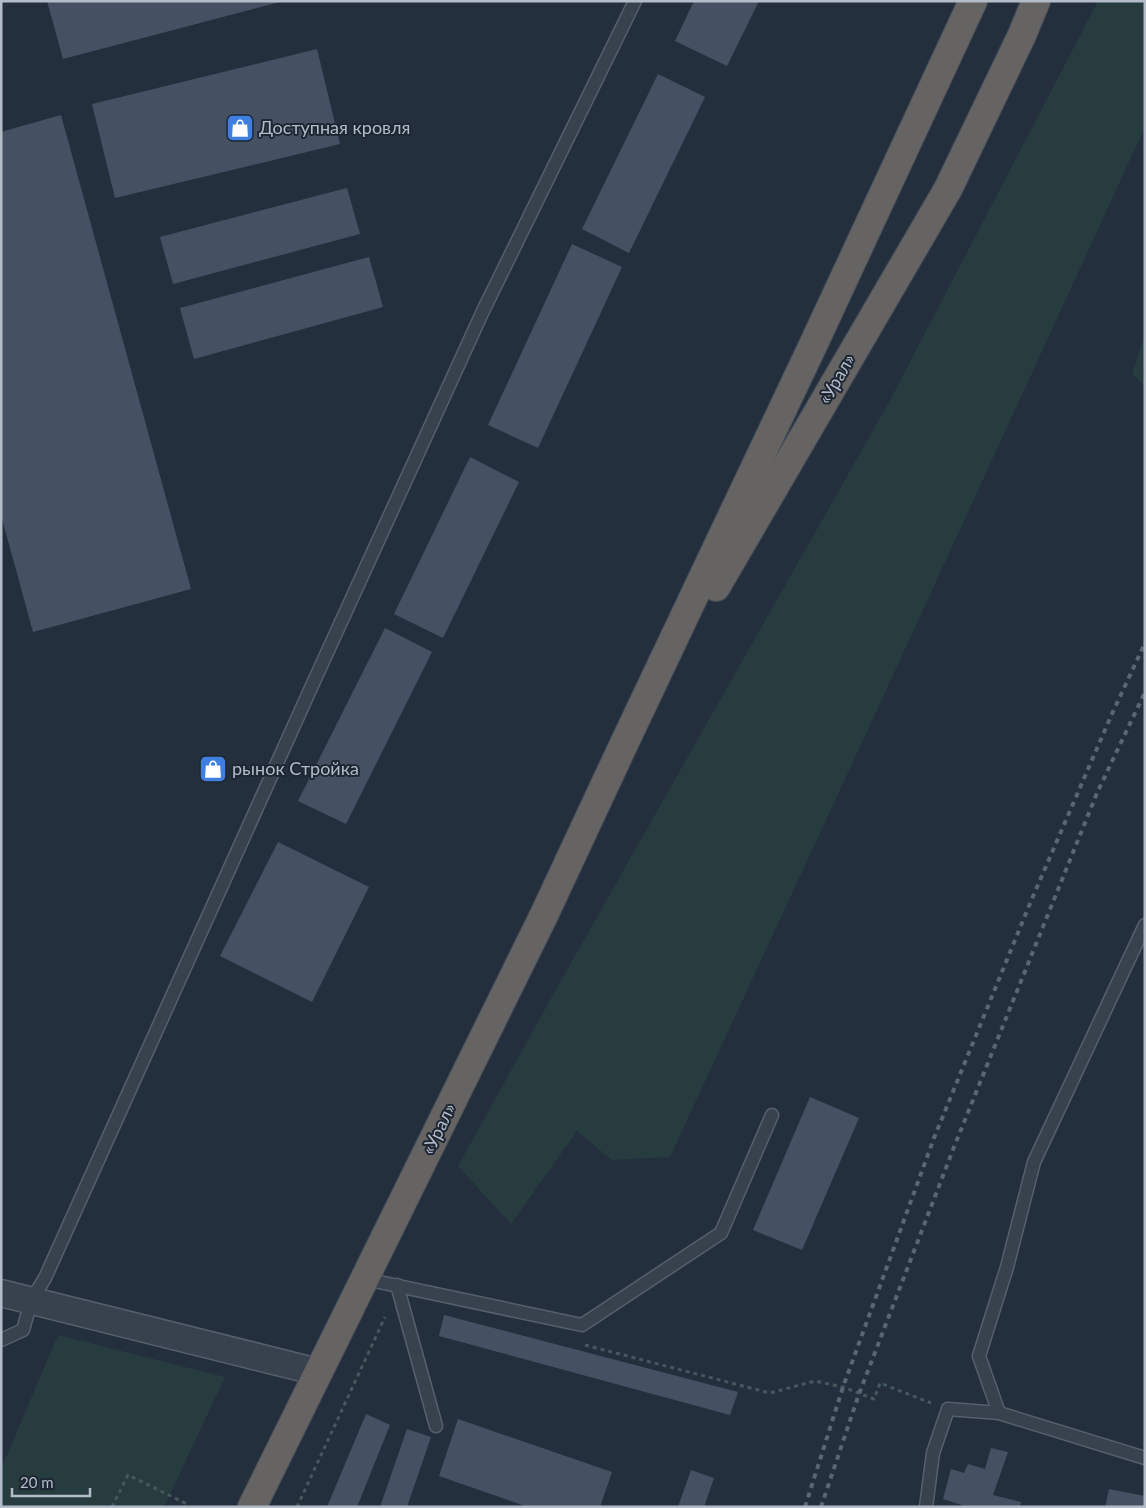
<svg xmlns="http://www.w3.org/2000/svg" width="1146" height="1508" viewBox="0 0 1146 1508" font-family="Lato,sans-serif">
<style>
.green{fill:#263c3f}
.building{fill:#455162}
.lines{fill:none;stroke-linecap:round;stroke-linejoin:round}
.service-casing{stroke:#565f6c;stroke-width:15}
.minor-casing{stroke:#565f6c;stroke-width:29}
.trunk-casing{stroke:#434c59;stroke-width:30}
.path{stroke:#44595c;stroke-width:3;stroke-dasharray:4 4;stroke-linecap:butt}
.service{stroke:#38414e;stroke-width:12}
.minor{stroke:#38414e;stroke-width:26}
.trunk{stroke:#656462;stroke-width:28}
.rail{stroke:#5a6575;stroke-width:4;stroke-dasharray:5 5;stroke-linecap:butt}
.labels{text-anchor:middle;stroke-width:4;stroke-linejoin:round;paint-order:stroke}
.poi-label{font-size:18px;fill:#b4bcc9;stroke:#1d2633;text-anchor:start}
.street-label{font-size:18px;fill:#b4bcc9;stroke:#1d2633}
</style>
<rect width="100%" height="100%" fill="#242f3e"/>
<g class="green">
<polygon points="1098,1 1145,1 1145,127 889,684 670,1157 612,1160 577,1131 511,1224 458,1166 555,991 888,404"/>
<polygon points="1145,335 1145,386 1132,374"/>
<polygon points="58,1335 225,1377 164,1507 1,1507 1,1469"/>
</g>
<g class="building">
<polygon points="47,1 280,1 280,2 63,59"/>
<polygon points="694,1 759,1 727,66 675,41"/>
<polygon points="317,49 340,144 115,198 92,104"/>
<polygon points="658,74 705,97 629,253 582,229"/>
<polygon points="61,115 191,589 33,632 1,515 1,132"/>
<polygon points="347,188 360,234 173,284 160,237"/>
<polygon points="572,244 622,267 538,448 488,425"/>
<polygon points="369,257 383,307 194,359 180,308"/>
<polygon points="470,457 519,482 443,638 394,614"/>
<polygon points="385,628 432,652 346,824 298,801"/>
<polygon points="278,842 369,887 312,1002 220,956"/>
<polygon points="810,1097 859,1118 802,1250 753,1230"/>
<polygon points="444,1315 738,1392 730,1415 439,1336"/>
<polygon points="366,1414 390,1425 357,1507 327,1507"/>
<polygon points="458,1419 612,1472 600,1507 528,1507 439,1476"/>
<polygon points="407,1429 431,1437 407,1507 380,1507"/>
<polygon points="991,1448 1008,1452 993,1495 1021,1502 1020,1507 968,1507 943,1499 951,1469 964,1473 968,1464 985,1469"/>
<polygon points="691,1470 714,1478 704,1507 678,1507"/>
<polygon points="1109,1489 1145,1496 1145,1507 1105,1507"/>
</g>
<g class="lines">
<g class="service-casing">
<g id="service">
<polyline points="365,1279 582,1325 721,1233 772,1115"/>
<polyline points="397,1285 436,1426"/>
<polyline points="1,1340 23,1330 31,1301 45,1278 310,690 483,311 635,1"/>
<polyline points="999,1413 979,1356 1007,1267 1034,1162 1145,925"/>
<polyline points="926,1507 933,1453 948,1409 999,1413 1145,1458"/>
</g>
</g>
<g class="minor-casing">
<polyline id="minor" points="1,1293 318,1372"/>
</g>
<g class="trunk-casing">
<g id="trunk">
<polyline points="716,587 948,189 1022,35 1036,1"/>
<polyline points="252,1507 544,915 622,748 814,343 973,1"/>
</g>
</g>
<g class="path">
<polyline points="585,1345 770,1393 815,1381 843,1387 874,1399 880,1383 931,1403"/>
<polyline points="112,1507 128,1475 187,1504 185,1507"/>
<polyline points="297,1507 385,1317"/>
</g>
<use href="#service" class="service"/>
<use href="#minor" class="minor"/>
<use href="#trunk" class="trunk"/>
<g class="rail">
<polyline points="805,1507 843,1387 934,1138 1031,901 1111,716 1145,643"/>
<polyline points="821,1507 859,1394 954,1147 1097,793 1145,692"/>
</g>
</g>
<defs>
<g id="shop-square" transform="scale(1.4375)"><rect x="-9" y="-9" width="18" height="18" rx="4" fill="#3f7fe0" stroke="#1d2633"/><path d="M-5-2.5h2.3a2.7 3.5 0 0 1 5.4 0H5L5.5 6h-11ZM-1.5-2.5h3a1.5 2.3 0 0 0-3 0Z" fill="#fff"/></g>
</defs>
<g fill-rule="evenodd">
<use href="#shop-square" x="240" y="128"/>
<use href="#shop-square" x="213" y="769"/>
</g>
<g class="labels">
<g class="poi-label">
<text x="259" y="134">Доступная кровля</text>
<text x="232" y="775">рынок Стройка</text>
</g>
<g class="street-label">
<text transform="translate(837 379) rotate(-60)" y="6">«Урал»</text>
<text transform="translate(439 1129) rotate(-64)" y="6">«Урал»</text>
</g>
</g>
<rect width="1146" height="1508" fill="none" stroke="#b4bcc9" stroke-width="5"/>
<path d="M12 1488v8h78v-8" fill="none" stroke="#b4bcc9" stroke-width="2.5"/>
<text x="20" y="1488" font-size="15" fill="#b4bcc9" stroke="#1d2633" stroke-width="4" paint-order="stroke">20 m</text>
</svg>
